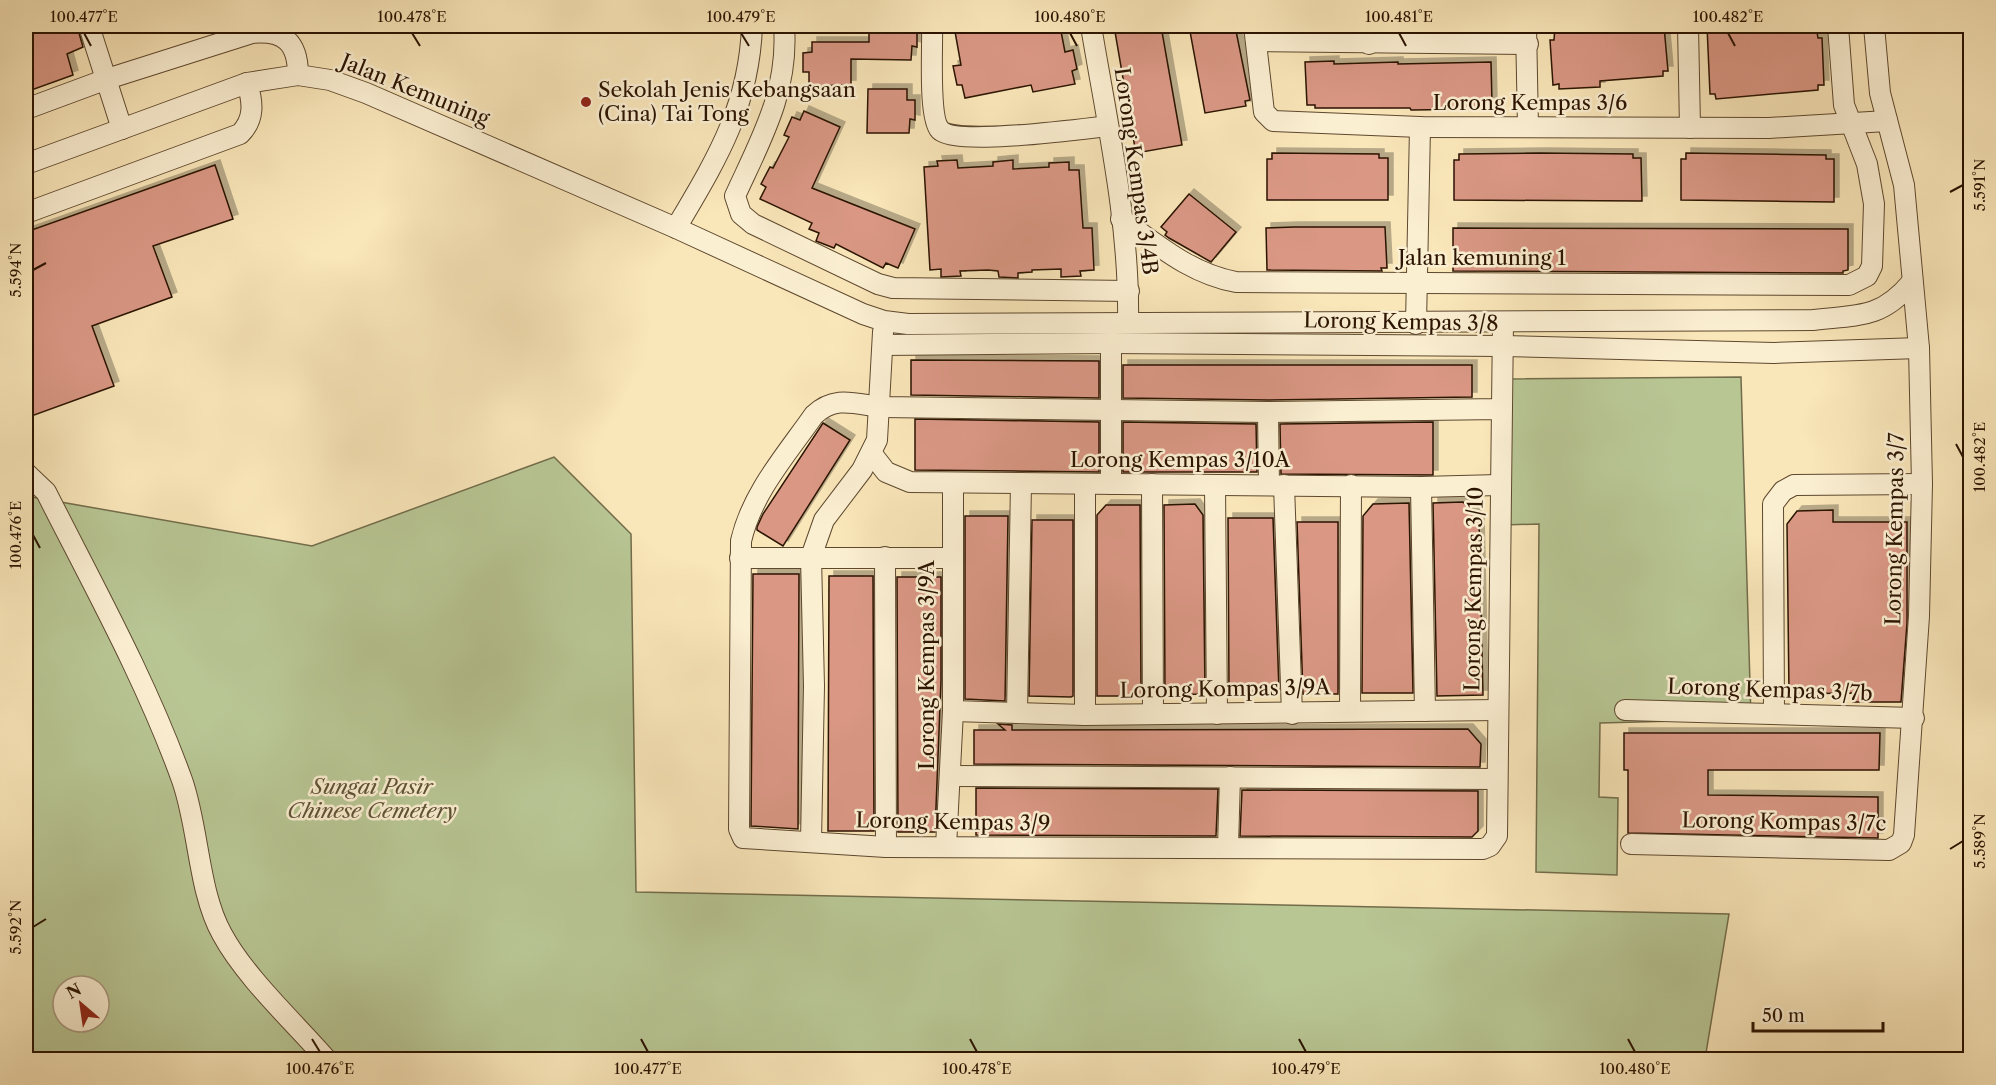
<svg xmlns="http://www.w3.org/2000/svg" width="1996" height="1085" viewBox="0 0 1996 1085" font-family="'Libre Caslon Text',serif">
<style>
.green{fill:#b8c694;stroke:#726c4a;stroke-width:1.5;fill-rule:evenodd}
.building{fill:#d99784;stroke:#2b1300;stroke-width:1.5;filter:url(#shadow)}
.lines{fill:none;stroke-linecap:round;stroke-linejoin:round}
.minor-casing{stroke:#5e482e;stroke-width:22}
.minor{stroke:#fbefd2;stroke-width:20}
.ticks{fill:none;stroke:#2b1300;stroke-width:2}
.poi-dot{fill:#8f2418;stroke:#fbefd2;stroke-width:2}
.labels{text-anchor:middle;stroke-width:5;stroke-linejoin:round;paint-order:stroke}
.street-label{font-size:21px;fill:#2b1300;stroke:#fbefd2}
.poi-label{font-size:21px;fill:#2b1300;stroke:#fbefd2;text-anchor:start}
.park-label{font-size:21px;font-style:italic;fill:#5c5234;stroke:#fbefd2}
.neatline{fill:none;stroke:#2b1300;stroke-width:2}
.ticks-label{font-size:15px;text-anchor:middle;fill:#2b1300}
</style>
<defs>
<filter id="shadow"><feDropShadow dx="5" dy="-5" stdDeviation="0" flood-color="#0004"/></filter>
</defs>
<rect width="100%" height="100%" fill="#f9e6b9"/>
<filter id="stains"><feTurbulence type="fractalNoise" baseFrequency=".00333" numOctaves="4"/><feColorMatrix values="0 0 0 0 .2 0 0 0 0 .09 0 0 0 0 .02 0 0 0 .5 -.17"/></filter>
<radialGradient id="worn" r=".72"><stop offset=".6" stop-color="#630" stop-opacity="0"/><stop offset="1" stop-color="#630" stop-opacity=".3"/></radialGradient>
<g class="green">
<polygon points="1741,377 1751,719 1600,723 1599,797 1618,798 1617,875 1536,872 1539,524 1503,525 1504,379"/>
<path d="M554 457 631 534 636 892 1729 914 1705 1059 26 1060V496L312 546ZM63 986H99V1022H63Z"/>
</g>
<g class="building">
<polygon points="26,26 77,26 83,47 67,54 73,75 26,92"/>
<polygon points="869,26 917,27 917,47 912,46 911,60 851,59 851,85 809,86 809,72 803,72 803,53 812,52 812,42 869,42"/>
<polygon points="954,26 1060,26 1065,52 1073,50 1077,69 1072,71 1075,84 1033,92 1031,85 965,98 962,85 957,85 953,66 961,65"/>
<polygon points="1114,26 1161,26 1182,145 1142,152 1141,148 1135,148"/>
<polygon points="1189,26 1235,26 1250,100 1245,101 1246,106 1205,113"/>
<polygon points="1555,26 1664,26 1668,71 1663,71 1663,76 1600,81 1600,87 1559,89 1559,84 1553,85 1550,40 1554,40"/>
<polygon points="1707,26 1816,26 1818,38 1822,38 1824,85 1818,85 1818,90 1716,99 1715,94 1710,94"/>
<polygon points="1334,61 1334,64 1398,62 1398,64 1491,62 1492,103 1487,103 1488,109 1411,110 1410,108 1315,108 1315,105 1307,105 1305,62"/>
<polygon points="868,89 907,89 907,100 915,100 915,120 910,119 909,133 867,133"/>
<polygon points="804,111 840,127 812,188 915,229 898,268 886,263 883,268 836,244 834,248 816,241 819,233 809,229 812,223 760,199 766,187 761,184 770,167 773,168 789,137 784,135 792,117 800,120"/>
<polygon points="1272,153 1379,154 1379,158 1388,158 1388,200 1267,200 1267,159 1272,159"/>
<polygon points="1540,153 1633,154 1633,158 1641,158 1642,201 1454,200 1454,160 1459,160 1459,154"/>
<polygon points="1686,153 1826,155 1826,159 1834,159 1834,202 1681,200 1681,159 1686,159"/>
<polygon points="957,160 958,168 993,166 993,162 1013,160 1013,169 1049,167 1049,163 1069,162 1069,170 1079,170 1083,228 1092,228 1094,270 1080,271 1081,276 1061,277 1061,269 1032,270 1032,272 1018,273 1018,278 999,277 998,271 988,270 960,271 961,276 941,277 941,269 930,270 924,167 938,166 937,161"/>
<polygon points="215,165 233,219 153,246 172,297 92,326 114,386 26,418 26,232"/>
<polygon points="1189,194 1236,232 1211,262 1169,238 1165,235 1167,232 1161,227"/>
<polygon points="1294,227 1385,227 1387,268 1381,268 1382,271 1267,270 1266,228"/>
<polygon points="1453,228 1848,229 1848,270 1843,271 1843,273 1453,271"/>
<polygon points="911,360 1099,361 1099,398 911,395"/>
<polygon points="1123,365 1472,365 1472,397 1268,400 1123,398"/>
<polygon points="915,419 1099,422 1099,472 915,470"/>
<polygon points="1123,422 1256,424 1257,472 1123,472"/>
<polygon points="1433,422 1433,475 1281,474 1280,424"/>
<polygon points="823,423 850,440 783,546 757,530 757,527 763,514"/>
<polygon points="1463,502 1479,519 1483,695 1437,696 1433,503"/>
<polygon points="1409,503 1413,693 1362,693 1363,516 1373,504"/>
<polygon points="1195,504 1203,515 1205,694 1165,695 1164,505"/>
<polygon points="1106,505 1140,505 1141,696 1097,696 1097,515"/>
<polygon points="1833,510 1833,522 1907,522 1907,623 1901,702 1853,702 1853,693 1789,694 1787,524 1797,511"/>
<polygon points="965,516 1008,516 1005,701 965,699"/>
<polygon points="1228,518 1273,518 1279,691 1229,691"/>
<polygon points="1032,520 1073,520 1073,696 1071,697 1029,696"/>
<polygon points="1297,522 1338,522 1338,694 1303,694"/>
<polygon points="753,574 799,574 798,829 751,826"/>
<polygon points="829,576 873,576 874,831 828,831"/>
<polygon points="897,577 941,577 941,681 935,832 898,832"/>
<polygon points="998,724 1012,725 1012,730 1468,729 1481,744 1480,767 974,764 974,730 1005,730"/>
<polygon points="1624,733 1880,733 1879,770 1708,770 1708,795 1878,797 1878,838 1628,833 1628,770 1624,770"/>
<polygon points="976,788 1218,789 1216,836 976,835"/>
<polygon points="1242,790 1478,791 1478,831 1472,837 1240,836"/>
</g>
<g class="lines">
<g class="minor-casing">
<g id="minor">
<polyline points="89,26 122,129"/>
<path d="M784 26C789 91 761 139 735 196L741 214 753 224 878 284 893 288 1129 291"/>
<path d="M932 26C933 45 928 117 940 130 956 146 1081 129 1108 126"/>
<path d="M1091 26C1107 123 1130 223 1128 323"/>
<polyline points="1254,26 1264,112 1273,121 1420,127 1769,128 1887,121"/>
<polyline points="1368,26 1369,44"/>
<polyline points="1526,26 1528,127"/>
<polyline points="1688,26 1690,128"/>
<polyline points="1256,41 1528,44"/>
<path d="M26 109 107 79 252 33C284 30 298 42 298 75"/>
<path d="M26 164 247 83 298 75 330 80 366 93 676 228 863 314 884 321 908 324 1813 320C1857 315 1881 319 1911 283"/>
<path d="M26 213 240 134C255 119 253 102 247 83"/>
<path d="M1121 219C1158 245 1191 274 1236 282L1849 285 1867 276 1872 266 1874 204 1867 164 1844 105 1838 26"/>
<path d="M676 228C716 160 749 108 752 26"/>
<polyline points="1416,324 1420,127"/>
<polyline points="883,345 1111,343 1502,346 1774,353 1919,348"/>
<path d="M1500 409 1268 412 881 407C855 404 835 395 814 415 786 455 752 493 741 541L739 829 743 838 886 847 1483 849 1490 846 1497 836 1503 322"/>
<polyline points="1268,412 1269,485"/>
<polyline points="872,454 886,472 910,482 1421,487 1499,485"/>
<path d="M26 473 46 492C94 587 146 680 182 780 199 828 198 891 222 934 245 977 294 1022 327 1060"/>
<polyline points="1111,484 1111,343"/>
<polyline points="1152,484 1153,714"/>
<polyline points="1215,485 1217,714"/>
<polyline points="1284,485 1292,714"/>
<polyline points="1421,487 1425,711"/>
<polyline points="885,557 886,847"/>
<polyline points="740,558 952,558"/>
<polyline points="1625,710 1914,718"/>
<polyline points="953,711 1085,715 1497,710"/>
<polyline points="1350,711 1351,485"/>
<polyline points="1017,713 1021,483"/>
<polyline points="1774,713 1773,504 1783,491 1794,485 1922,484"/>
<polyline points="1085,715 1085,484"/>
<polyline points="950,776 1497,779"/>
<polyline points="811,842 814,686 811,557 824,520 862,470 877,440 883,332"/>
<polyline points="1631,844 1889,850 1901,843 1904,835 1919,616 1922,484 1919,348 1904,185 1880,93 1874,26"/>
<polyline points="946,847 953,711 953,483"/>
<polyline points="1228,847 1230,777"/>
</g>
</g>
<use href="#minor" class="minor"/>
</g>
<path class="ticks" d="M84 33 91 46M412 33 420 46M741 33 749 46M1070 33 1077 46M1399 33 1406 46M1728 33 1735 46M1950 192 1963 185M33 270 46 263M1956 444 1963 457M33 535 40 548M1950 849 1963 841M33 927 46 919M312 1039 320 1052M641 1039 648 1052M970 1039 977 1052M1299 1039 1306 1052M1628 1039 1635 1052"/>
<circle class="poi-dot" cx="586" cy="102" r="6"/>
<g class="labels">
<g class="street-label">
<text transform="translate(415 90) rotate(22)" y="7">Jalan Kemuning</text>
<text x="1530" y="110">Lorong Kempas 3/6</text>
<text transform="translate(1136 171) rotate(82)" y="7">Lorong Kempas 3/4B</text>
<text x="1482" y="265">Jalan kemuning 1</text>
<text transform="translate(1401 322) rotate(1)" y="7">Lorong Kempas 3/8</text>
<text x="1180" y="467">Lorong Kempas 3/10A</text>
<text transform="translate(1895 529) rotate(-89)" y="7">Lorong Kempas 3/7</text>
<text transform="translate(1474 589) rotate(-89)" y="7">Lorong Kempas 3/10</text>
<text transform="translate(927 665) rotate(-90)" y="7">Lorong Kempas 3/9A</text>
<text transform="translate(1225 689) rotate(-1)" y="7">Lorong Kompas 3/9A</text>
<text transform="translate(1770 690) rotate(2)" y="7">Lorong Kempas 3/7b</text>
<text transform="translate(953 822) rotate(1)" y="7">Lorong Kempas 3/9</text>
<text transform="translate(1784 822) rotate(1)" y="7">Lorong Kompas 3/7c</text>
</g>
<g class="poi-label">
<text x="598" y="97">Sekolah Jenis Kebangsaan<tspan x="598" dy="24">(Cina) Tai Tong</tspan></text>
</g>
<g class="park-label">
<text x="372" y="794">Sungai Pasir<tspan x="372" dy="24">Chinese Cemetery</tspan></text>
</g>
</g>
<rect width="1996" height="1085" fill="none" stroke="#f9e6b9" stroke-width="66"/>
<g transform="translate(81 1004) rotate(331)"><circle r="28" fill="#fbefd2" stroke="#a8977e" stroke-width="1.5"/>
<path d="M0-4.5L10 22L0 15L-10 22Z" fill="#8f2418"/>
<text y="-9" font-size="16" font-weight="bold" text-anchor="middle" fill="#2b1300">N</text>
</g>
<path d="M1753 1022v9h130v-9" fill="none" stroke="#2b1300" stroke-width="3"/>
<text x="1762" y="1022" font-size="18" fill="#2b1300" stroke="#fbefd2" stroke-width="4.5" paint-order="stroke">50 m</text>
<rect x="33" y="33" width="1930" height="1019" class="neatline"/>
<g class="ticks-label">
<text x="84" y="22">100.477°E</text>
<text x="412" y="22">100.478°E</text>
<text x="741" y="22">100.479°E</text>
<text x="1070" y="22">100.480°E</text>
<text x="1399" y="22">100.481°E</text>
<text x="1728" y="22">100.482°E</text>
<text transform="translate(1980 185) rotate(-90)" y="5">5.591°N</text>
<text transform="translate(16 270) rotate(-90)" y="5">5.594°N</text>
<text transform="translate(1980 457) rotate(-90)" y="5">100.482°E</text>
<text transform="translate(16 535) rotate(-90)" y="5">100.476°E</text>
<text transform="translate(1980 841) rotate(-90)" y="5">5.589°N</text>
<text transform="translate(16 927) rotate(-90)" y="5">5.592°N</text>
<text x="320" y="1074">100.476°E</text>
<text x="648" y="1074">100.477°E</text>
<text x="977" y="1074">100.478°E</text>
<text x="1306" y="1074">100.479°E</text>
<text x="1635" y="1074">100.480°E</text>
</g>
<rect width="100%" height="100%" filter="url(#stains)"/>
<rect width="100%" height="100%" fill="url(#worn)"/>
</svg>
